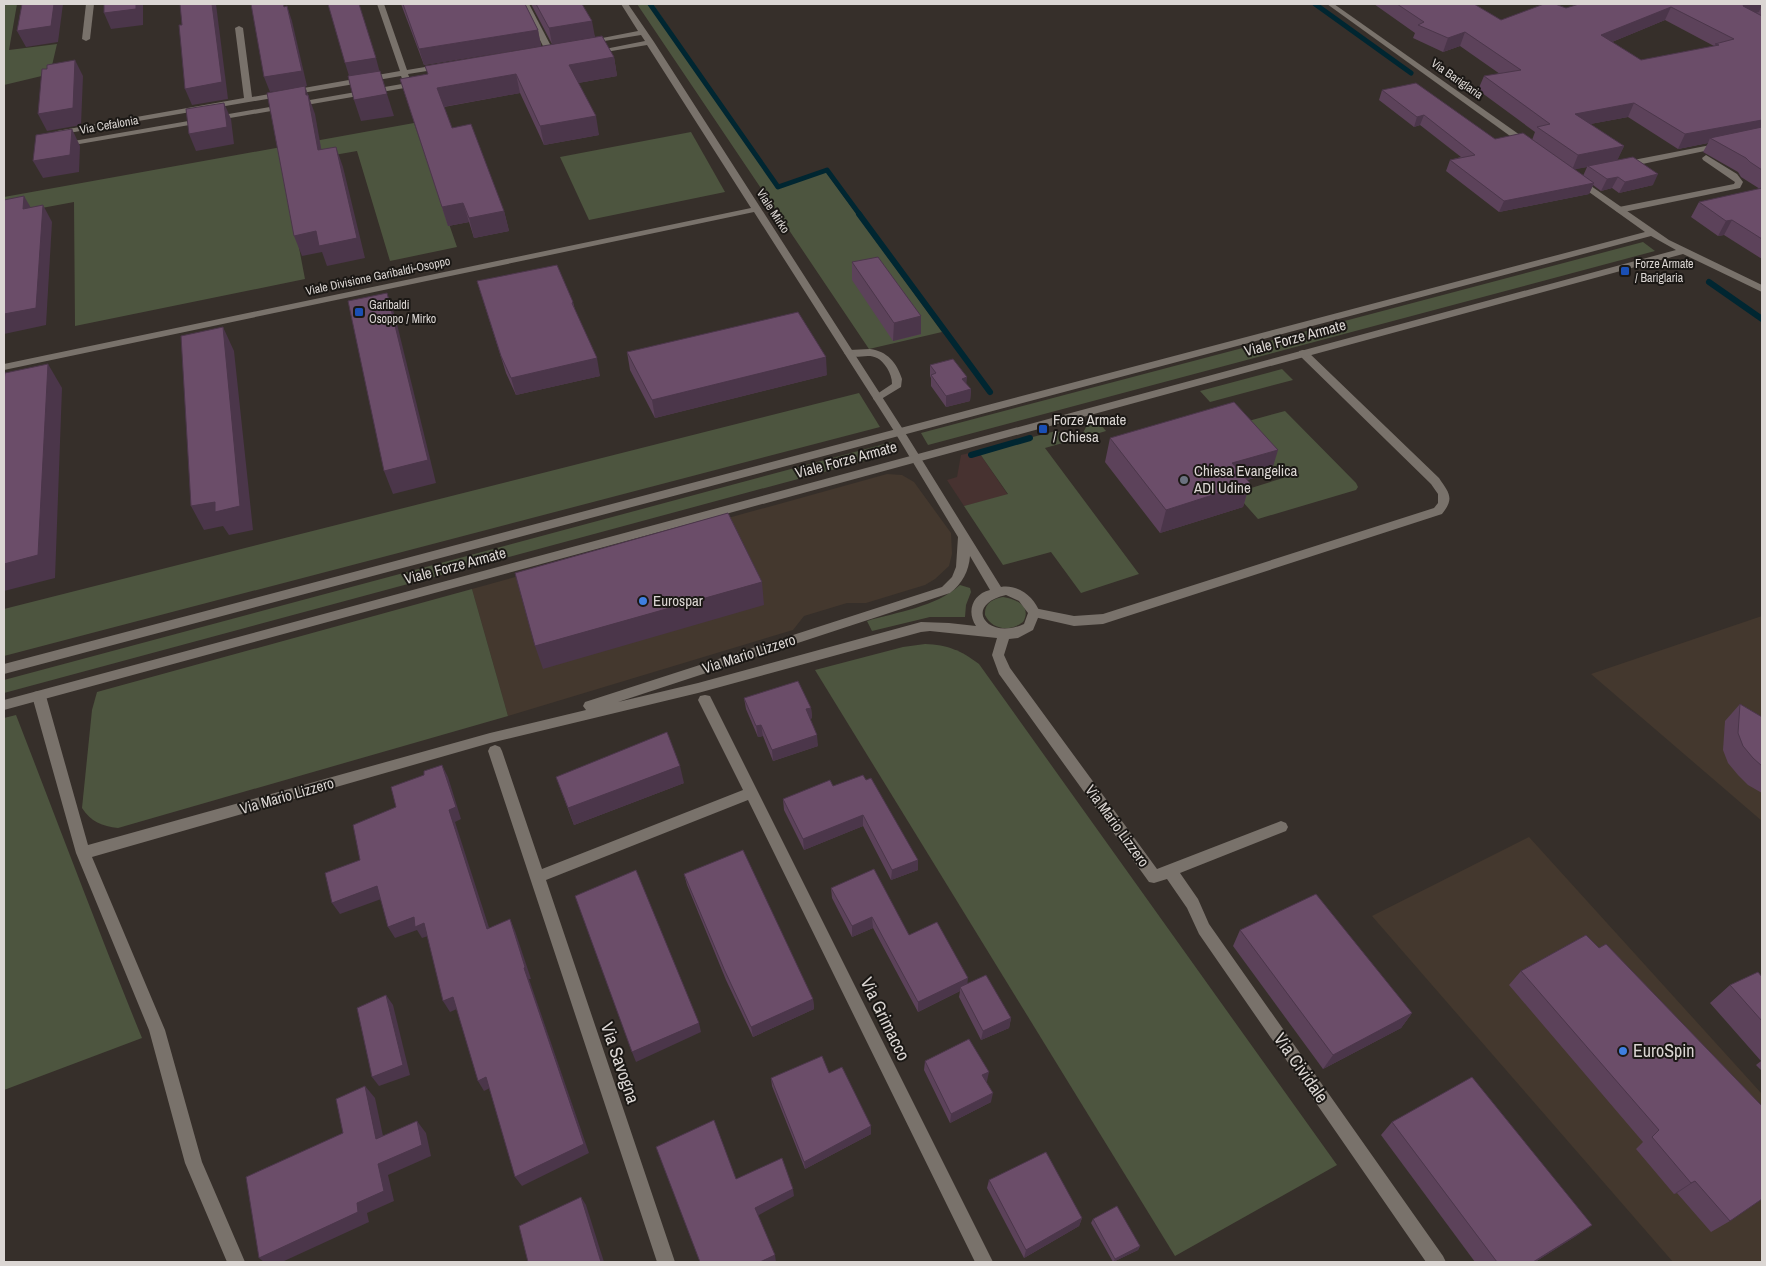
<svg xmlns="http://www.w3.org/2000/svg" width="1766" height="1266" viewBox="0 0 1766 1266" font-family="'Archivo Narrow',sans-serif">
<style>
.built{fill:#44382e}
.industrial{fill:#473230}
.green{fill:#4d553f}
.lines{fill:none;stroke-linecap:round;stroke-linejoin:round}
.stream-far1{stroke:#002631;stroke-width:5}
.stream{stroke:#002631;stroke-width:6}
.service{fill:#79726b;fill-rule:evenodd}
.minor{fill:#79726b;fill-rule:evenodd}
.tertiary{fill:#79726b;fill-rule:evenodd}
.wall{fill:#5c425a;fill-rule:evenodd}
.shaded-wall{fill:#4b364a}
.building{fill:#6b4d69;stroke:#4b364a;fill-rule:evenodd}
.transit-dot{fill:#1a4fb4;stroke:#1b1815;stroke-width:2}
.worship-dot{fill:#6b7280;stroke:#1b1815;stroke-width:2}
.shop-dot{fill:#3f7fe0;stroke:#1b1815;stroke-width:2}
.labels{text-anchor:middle;stroke-width:4;stroke-linejoin:round;paint-order:stroke}
.far-street-label{font-size:12px;fill:#dbd6d3;stroke:#1b1815}
.far-poi-label{font-size:12px;fill:#dbd6d3;stroke:#1b1815;text-anchor:start}
.street-label{font-size:15px;fill:#dbd6d3;stroke:#1b1815}
.poi-label{font-size:15px;fill:#dbd6d3;stroke:#1b1815;text-anchor:start}
.near-street-label{font-size:18px;fill:#dbd6d3;stroke:#1b1815}
.near-poi-label{font-size:18px;fill:#dbd6d3;stroke:#1b1815;text-anchor:start}
</style>
<rect width="100%" height="100%" fill="#362f2a"/>
<g class="built">
<polygon points="887,474 902,475 914,482 951,533 952,554 949,566 935,579 925,585 866,603 847,603 804,616 793,630 508,716 472,589"/>
<polygon points="1762,616 1762,821 1591,674"/>
<polygon points="1529,837 1762,1094 1762,1262 1673,1262 1372,916"/>
</g>
<polygon class="industrial" points="978,451 1008,495 964,506 947,480 957,477 961,455"/>
<g class="green">
<polygon points="4,4 17,4 9,50 57,44 50,74 4,85"/>
<polygon points="637,4 653,4 777,188 826,172 942,332 869,349"/>
<polygon points="414,123 457,247 390,261 357,151 283,164 305,279 75,326 74,202 4,215 4,197"/>
<polygon points="691,132 725,192 589,220 560,157"/>
<polygon points="1643,242 1655,251 928,445 921,433"/>
<polygon points="1282,369 1293,380 1210,402 1200,391"/>
<polygon points="859,393 880,427 4,656 4,609"/>
<polygon points="1285,411 1356,483 1358,487 1356,490 1258,519 1235,493 1283,478 1234,425"/>
<polygon points="1096,419 1106,431 1086,437 1083,433 1089,421"/>
<polygon points="1056,431 1074,435 1077,439 1045,448 1139,574 1081,593 1051,552 1003,565 964,506 1008,494 978,451"/>
<polygon points="892,442 898,452 4,693 4,680"/>
<path d="M960 585 970 588 971 592 966 605 965 617H930L872 631 867 621C897 612 936 607 960 585Z"/>
<path d="M472 589 508 716 118 828C102 826 91 822 82 808L92 710 97 692Z"/>
<path d="M1003 597C1017 599 1032 607 1023 622 1010 632 992 630 985 615 984 603 993 599 1003 597Z"/>
<path d="M925 644C948 645 960 650 979 664L1337 1165 1175 1256 815 670 903 647Z"/>
<path d="M16 715C58 823 98 931 142 1038L4 1090V718Z"/>
</g>
<g class="lines">
<g class="stream-far1">
<polyline points="650,4 778,187 827,170 860,215"/>
<polyline points="1315,4 1411,73"/>
</g>
<g class="stream">
<polyline points="859,214 990,392"/>
<polyline points="1709,282 1762,319"/>
<polyline points="971,455 1030,438"/>
</g>
<g class="service">
<polygon points="1721,143 1724,143 1724,147 1623,168 1619,165 1623,162"/>
<polygon points="1706,155 1737,174 1743,182 1740,188 1619,213 1615,210 1619,207 1734,184 1735,182 1703,160 1702,158"/>
<path d="M870 349C887 351 897 363 902 379L901 387 878 401 874 400 873 398 874 396 892 384C892 378 890 373 887 368 873 345 857 364 844 353L849 350Z"/>
<path d="M1303 350 1307 351 1439 478C1449 493 1455 498 1442 514L1103 624 1074 626 1030 616 1028 613 1030 610 1034 608 1074 616 1103 614 1434 508 1438 503V494L1431 484 1299 355V351Z"/>
</g>
<g class="minor">
<polygon points="86,4 94,4 90,39 86,41 82,39"/>
<polygon points="377,4 384,4 407,70 443,64 446,64 446,68 408,74 410,79 406,81 403,81 401,76 57,135 53,133 57,131 244,98 235,28 239,26 243,28 252,97 400,71"/>
<polygon points="522,4 529,4 552,48 551,50 544,48"/>
<path d="M621 4H628L654 42 904 431 1001 587C1019 584 1035 598 1040 613L1033 630 1018 638 1009 639 1004 655 1010 668 1157 869 1276 823 1281 821 1286 823 1288 827 1286 831 1180 873 1198 899 1209 924 1443 1256 1446 1262H1426L1199 934 1187 908 1167 879 1154 883 1149 882 999 674 992 655 997 638 930 631 921 632 698 693 490 743 92 857 165 1030 202 1162 245 1262H227L185 1163 149 1030 76 853 32 696 34 692 39 691 44 692 46 696 88 845 490 733 586 710 583 706 585 702 942 587 952 577 956 567 958 537 894 431 754 212 4 370V364L751 208 647 45 594 54 590 52 645 41 641 35 586 44 582 42 638 31ZM970 556 990 590C973 594 966 611 976 626L949 623 921 622 698 683 618 702 950 593C962 584 969 571 970 556ZM1006 595 1019 601 1028 613 1024 624C987 641 962 605 1006 595Z"/>
<polygon points="419,81 422,81 422,85 62,147 58,145 62,143"/>
<polygon points="705,695 710,696 993,1262 975,1262 748,800 546,880 675,1262 657,1262 488,751 490,747 495,745 500,747 502,751 542,869 743,790 698,700 700,696"/>
</g>
<g class="tertiary">
<polygon points="1327,4 1334,4 1530,142 1530,146 1524,146"/>
<polygon points="1578,177 1669,240 1762,285 1762,292 1683,254 4,710 4,700 1676,250 1651,236 4,674 4,664 1645,232 1575,182 1575,178"/>
</g>
</g>
<g class="wall">
<polygon points="401,4 525,4 538,30 541,46 424,65"/>
<polygon points="531,4 582,4 595,37 552,44"/>
<path d="M1374 4H1474L1501 20 1566 8 1762 4V259L1724 235 1718 236 1691 217 1699 202 1760 189 1741 177 1738 172 1703 152 1708 143 1678 149 1628 117 1590 124 1624 146 1617 160 1653 185 1619 193 1612 188 1601 191 1593 185 1589 194 1499 212 1446 171 1450 160 1461 157 1420 125 1414 127 1379 100 1382 90 1495 139 1532 140 1535 132 1478 90 1484 76 1500 74 1460 46 1443 52 1413 38 1415 33ZM1665 20 1714 46 1641 60 1612 42ZM1587 167 1583 176 1574 169Z"/>
<polygon points="614,57 617,76 578,83 599,135 544,145 520,93 444,107 452,128 504,211 509,231 474,238 469,222 448,226 400,79 428,74 425,66"/>
<polygon points="852,262 921,334 893,341 852,280"/>
<polygon points="477,281 573,302 575,310 600,376 516,395 506,373"/>
<polygon points="627,352 827,375 655,418 630,370"/>
<polygon points="930,365 966,384 971,389 970,401 946,407 931,386 931,378 930,376"/>
<polygon points="1110,438 1271,473 1247,480 1250,483 1243,507 1160,533 1105,462"/>
<polygon points="744,698 811,708 812,718 810,719 818,746 773,761 763,736 758,737 746,709"/>
<polygon points="1740,704 1762,717 1762,793 1748,785 1738,775 1728,763 1723,750 1725,721"/>
<polygon points="556,777 684,783 574,825"/>
<polygon points="833,786 918,870 891,880 863,826 804,850 784,810 783,799"/>
<polygon points="684,874 813,999 814,1009 753,1037 726,980 687,885"/>
<polygon points="831,888 909,935 967,984 1011,1018 1009,1028 981,1040 959,997 960,991 918,1012 873,928 852,937 832,898"/>
<polygon points="1240,930 1412,1013 1401,1028 1323,1069 1233,946"/>
<polygon points="1586,935 1730,1221 1711,1232 1677,1193 1674,1194 1636,1149 1643,1142 1509,985 1521,971"/>
<polygon points="1762,977 1762,1071 1756,1065 1761,1061 1710,1003 1730,985"/>
<polygon points="925,1061 987,1081 986,1082 991,1102 950,1123 924,1070"/>
<polygon points="829,1073 871,1134 805,1169 772,1086 771,1078"/>
<polygon points="1392,1122 1592,1225 1576,1236 1535,1262 1475,1262 1381,1135"/>
<polygon points="989,1180 1082,1218 1079,1226 1024,1258 987,1188"/>
<polygon points="1093,1219 1140,1246 1138,1250 1113,1262 1091,1223"/>
</g>
<g class="shaded-wall">
<polygon points="54,4 63,4 58,42 26,47 17,31"/>
<polygon points="136,4 143,4 143,25 111,29 104,13"/>
<polygon points="212,4 216,4 228,99 192,105 185,89"/>
<polygon points="1744,4 1762,4 1762,7 1761,7 1759,12 1737,17"/>
<polygon points="287,6 292,21 307,86 270,92 264,77"/>
<polygon points="1671,7 1665,20 1595,49 1601,35"/>
<polygon points="592,21 595,37 552,44 549,28"/>
<polygon points="538,30 541,46 424,65 419,49"/>
<polygon points="1465,32 1460,46 1443,52 1448,38"/>
<polygon points="614,57 617,76 573,84 569,65"/>
<polygon points="376,58 380,73 350,79 345,63"/>
<polygon points="75,60 83,76 81,125 47,131 38,114"/>
<polygon points="516,74 520,93 442,107 437,88"/>
<polygon points="305,86 315,114 325,170 318,150"/>
<polygon points="387,94 394,116 361,121 354,100"/>
<polygon points="224,103 231,119 234,144 196,151 189,134"/>
<polygon points="1634,103 1628,117 1569,128 1575,114"/>
<polygon points="1424,115 1420,125 1414,127 1417,117"/>
<polygon points="596,116 599,135 544,145 540,126"/>
<polygon points="1762,120 1762,133 1710,138 1708,143 1678,149 1685,134"/>
<polygon points="72,129 80,146 79,172 43,178 33,161"/>
<polygon points="1624,146 1617,161 1588,166 1587,167 1572,170 1578,155"/>
<polygon points="336,147 343,167 365,258 327,266 322,252 302,256 294,236"/>
<polygon points="1658,174 1653,185 1619,193 1625,182"/>
<polygon points="1618,177 1612,188 1601,191 1607,179"/>
<polygon points="1594,183 1589,194 1499,212 1504,201"/>
<polygon points="24,196 34,213 23,209"/>
<polygon points="463,203 469,222 448,226 442,207"/>
<polygon points="43,205 52,222 46,325 4,334 4,312"/>
<polygon points="504,211 509,231 474,238 469,218"/>
<polygon points="1732,220 1724,235 1718,236 1726,221"/>
<polygon points="387,293 395,316 436,483 393,494 384,471"/>
<polygon points="921,316 921,334 893,341 894,323"/>
<polygon points="223,327 234,351 253,530 229,535 223,526 204,530 191,506"/>
<polygon points="826,357 827,375 655,418 652,400"/>
<polygon points="597,358 600,376 516,395 511,378"/>
<polygon points="48,364 62,388 55,578 4,591 4,564"/>
<polygon points="967,377 966,389 962,379"/>
<polygon points="971,389 970,401 946,407 946,396"/>
<polygon points="1278,450 1271,473 1226,486 1232,463"/>
<polygon points="1250,483 1243,507 1160,533 1166,510"/>
<polygon points="762,582 764,605 543,669 535,646"/>
<polygon points="811,708 812,718 807,720 806,709"/>
<polygon points="761,725 763,736 758,737 756,726"/>
<polygon points="817,735 818,746 773,761 772,750"/>
<polygon points="442,765 448,777 461,819 455,822 493,940 487,929 449,810"/>
<polygon points="680,766 684,783 574,825 568,808"/>
<polygon points="863,815 863,826 804,850 803,839"/>
<polygon points="918,860 918,870 891,880 892,870"/>
<polygon points="377,886 384,898 340,914 332,903"/>
<polygon points="414,917 424,923 431,935 422,938 417,930 395,938 388,927"/>
<polygon points="872,917 873,928 852,937 852,926"/>
<polygon points="510,919 515,931 531,979 529,979 589,1153 522,1186 515,1177 524,968"/>
<polygon points="968,978 967,988 960,987 960,991 918,1012 918,1002"/>
<polygon points="386,995 393,1005 410,1075 379,1086 372,1077"/>
<polygon points="453,997 459,1008 450,1012 443,1001"/>
<polygon points="813,999 814,1009 753,1037 751,1027"/>
<polygon points="1412,1013 1401,1028 1323,1069 1333,1055"/>
<polygon points="1011,1018 1009,1028 981,1040 983,1031"/>
<polygon points="699,1023 701,1032 636,1062 632,1052"/>
<polygon points="989,1072 987,1081 981,1084 982,1075"/>
<polygon points="486,1077 492,1087 484,1091 478,1081"/>
<polygon points="365,1086 375,1098 386,1150 376,1139"/>
<polygon points="993,1093 991,1102 950,1123 951,1114"/>
<polygon points="417,1121 426,1133 431,1156 388,1175 394,1201 367,1213 369,1222 282,1262 264,1262 259,1258 357,1203 378,1164"/>
<polygon points="871,1126 871,1134 805,1169 804,1162"/>
<polygon points="1695,1181 1677,1193 1674,1194 1691,1183"/>
<polygon points="793,1189 794,1196 757,1216 755,1208"/>
<polygon points="581,1197 586,1205 604,1262 601,1262"/>
<polygon points="1082,1218 1079,1226 1024,1258 1026,1250"/>
<polygon points="1592,1225 1576,1236 1535,1262 1533,1262"/>
<polygon points="1140,1246 1138,1250 1113,1262 1115,1259"/>
<polygon points="775,1255 776,1262 760,1262"/>
</g>
<g class="building">
<polygon points="22,4 54,4 51,26 17,31"/>
<polygon points="104,4 136,4 136,9 104,13"/>
<polygon points="180,4 212,4 222,82 185,89 179,25 182,25"/>
<polygon points="251,4 283,4 284,7 287,6 302,71 264,77"/>
<polygon points="328,4 359,4 376,58 345,63"/>
<polygon points="403,4 525,4 538,30 419,49"/>
<polygon points="536,4 582,4 592,21 549,28"/>
<path d="M1397 4H1474L1501 20 1544 4H1555L1566 8 1579 4H1744L1743 6 1762 16V120L1685 134 1634 103 1575 114 1624 146 1578 155 1537 127 1550 124 1484 76 1521 70 1465 32 1448 38 1418 25 1424 22ZM1671 7 1734 39 1715 44 1719 45 1641 60 1601 35Z"/>
<polygon points="602,36 614,57 569,65 596,116 540,126 516,74 437,88 452,128 471,124 504,211 469,218 463,203 442,207 400,79 428,74 425,66"/>
<polygon points="75,60 73,108 38,114 42,69 47,69 47,65"/>
<polygon points="380,71 387,94 354,100 348,76"/>
<polygon points="1416,83 1495,139 1523,133 1594,183 1504,201 1450,160 1475,155 1424,115 1417,117 1382,90"/>
<polygon points="305,86 306,95 308,95 318,150 336,147 357,238 319,246 316,231 294,236 267,93"/>
<polygon points="224,103 227,127 189,134 186,109"/>
<polygon points="1762,127 1762,170 1750,162 1746,158 1710,138"/>
<polygon points="72,129 70,155 33,161 36,135"/>
<polygon points="1633,157 1658,174 1625,182 1618,177 1607,179 1588,166"/>
<polygon points="1762,188 1762,239 1732,220 1726,221 1699,202"/>
<polygon points="24,196 23,209 43,205 36,308 4,314 4,200"/>
<polygon points="878,257 921,316 894,323 852,262"/>
<polygon points="557,265 573,302 572,303 597,358 511,378 501,356 477,281"/>
<polygon points="387,293 428,460 384,471 348,301"/>
<polygon points="798,312 826,357 652,400 627,352"/>
<polygon points="223,327 240,506 215,512 215,502 191,506 181,336"/>
<polygon points="953,359 967,377 962,379 971,389 946,396 931,375 936,373 930,365"/>
<polygon points="48,364 38,555 4,564 4,381 5,373"/>
<polygon points="1234,402 1278,450 1232,463 1250,483 1166,510 1110,438"/>
<polygon points="728,513 762,582 535,646 515,573"/>
<polygon points="798,681 811,708 806,709 817,735 772,750 761,725 756,726 744,698"/>
<polygon points="1740,704 1762,717 1762,766 1753,758 1743,746 1738,733"/>
<polygon points="667,732 680,766 568,808 556,777"/>
<polygon points="442,765 456,807 449,810 487,929 510,919 525,967 524,968 584,1144 515,1177 486,1077 478,1081 453,997 443,1001 424,923 415,927 414,917 388,927 377,886 332,903 325,873 360,860 353,825 396,807 391,787 424,775 424,771"/>
<polygon points="863,775 866,780 871,778 918,860 892,870 863,815 803,839 783,799 830,780 833,786"/>
<polygon points="743,850 813,999 751,1027 724,969 684,874"/>
<polygon points="874,869 909,935 937,922 968,978 918,1002 872,917 852,926 831,888"/>
<polygon points="636,870 699,1023 632,1052 575,896"/>
<polygon points="1316,894 1412,1013 1333,1055 1240,930"/>
<polygon points="1586,935 1599,948 1606,944 1762,1106 1762,1199 1730,1221 1695,1181 1691,1183 1652,1137 1659,1130 1521,971"/>
<polygon points="1758,972 1762,977 1762,1021 1730,985"/>
<polygon points="986,975 1011,1018 983,1031 960,987"/>
<polygon points="386,995 403,1065 372,1077 357,1008"/>
<polygon points="969,1039 989,1072 982,1075 993,1093 951,1114 925,1061"/>
<polygon points="822,1056 829,1073 842,1067 871,1126 804,1162 771,1078"/>
<polygon points="1472,1077 1592,1225 1533,1262 1497,1262 1392,1122"/>
<polygon points="365,1086 376,1139 417,1121 422,1145 378,1164 384,1191 357,1203 358,1212 259,1258 246,1177 343,1133 336,1099"/>
<polygon points="714,1120 736,1179 782,1158 793,1189 755,1208 775,1255 760,1262 700,1262 656,1147"/>
<polygon points="1046,1152 1082,1218 1026,1250 989,1180"/>
<polygon points="581,1197 601,1262 528,1262 519,1226"/>
<polygon points="1117,1206 1140,1246 1115,1259 1093,1219"/>
</g>
<g class="transit-dot">
<rect x="1620" y="266" width="10" height="10" rx="2.5"/>
<rect x="354" y="307" width="10" height="10" rx="2.5"/>
<rect x="1038" y="424" width="10" height="10" rx="2.5"/>
</g>
<circle class="worship-dot" cx="1184" cy="480" r="5"/>
<g class="shop-dot">
<circle cx="643" cy="601" r="5"/>
<circle cx="1623" cy="1051" r="5"/>
</g>
<g class="labels">
<g class="far-street-label">
<text transform="translate(1457 79) rotate(35)" y="4">Via Bariglaria</text>
<text transform="translate(109 125) rotate(-10)" y="4">Via Cefalonia</text>
<text transform="translate(773 211) rotate(57)" y="4">Viale Mirko</text>
<text transform="translate(378 276) rotate(-12)" y="4">Viale Divisione Garibaldi-Osoppo</text>
</g>
<g class="far-poi-label">
<text x="1635" y="268">Forze Armate<tspan x="1635" dy="14">/ Bariglaria</tspan></text>
<text x="369" y="309">Garibaldi<tspan x="369" dy="14">Osoppo / Mirko</tspan></text>
</g>
<g class="street-label">
<text transform="translate(1295 338) rotate(-15)" y="5">Viale Forze Armate</text>
<text transform="translate(846 460) rotate(-15)" y="5">Viale Forze Armate</text>
<text transform="translate(455 566) rotate(-15)" y="5">Viale Forze Armate</text>
<text transform="translate(749 654) rotate(-18)" y="5">Via Mario Lizzero</text>
<text transform="translate(287 796) rotate(-16)" y="5">Via Mario Lizzero</text>
<text transform="translate(1117 826) rotate(54)" y="5">Via Mario Lizzero</text>
</g>
<g class="poi-label">
<text x="1053" y="425">Forze Armate<tspan x="1053" dy="17">/ Chiesa</tspan></text>
<text x="1194" y="476">Chiesa Evangelica<tspan x="1194" dy="17">ADI Udine</tspan></text>
<text x="653" y="606">Eurospar</text>
</g>
<g class="near-street-label">
<text transform="translate(885 1019) rotate(64)" y="6">Via Grimacco</text>
<text transform="translate(620 1063) rotate(71)" y="6">Via Savogna</text>
<text transform="translate(1301 1068) rotate(55)" y="6">Via Cividale</text>
</g>
<g class="near-poi-label">
<text x="1633" y="1057">EuroSpin</text>
</g>
</g>
<rect width="1766" height="1266" fill="none" stroke="#dbd6d3" stroke-width="10"/>
</svg>
